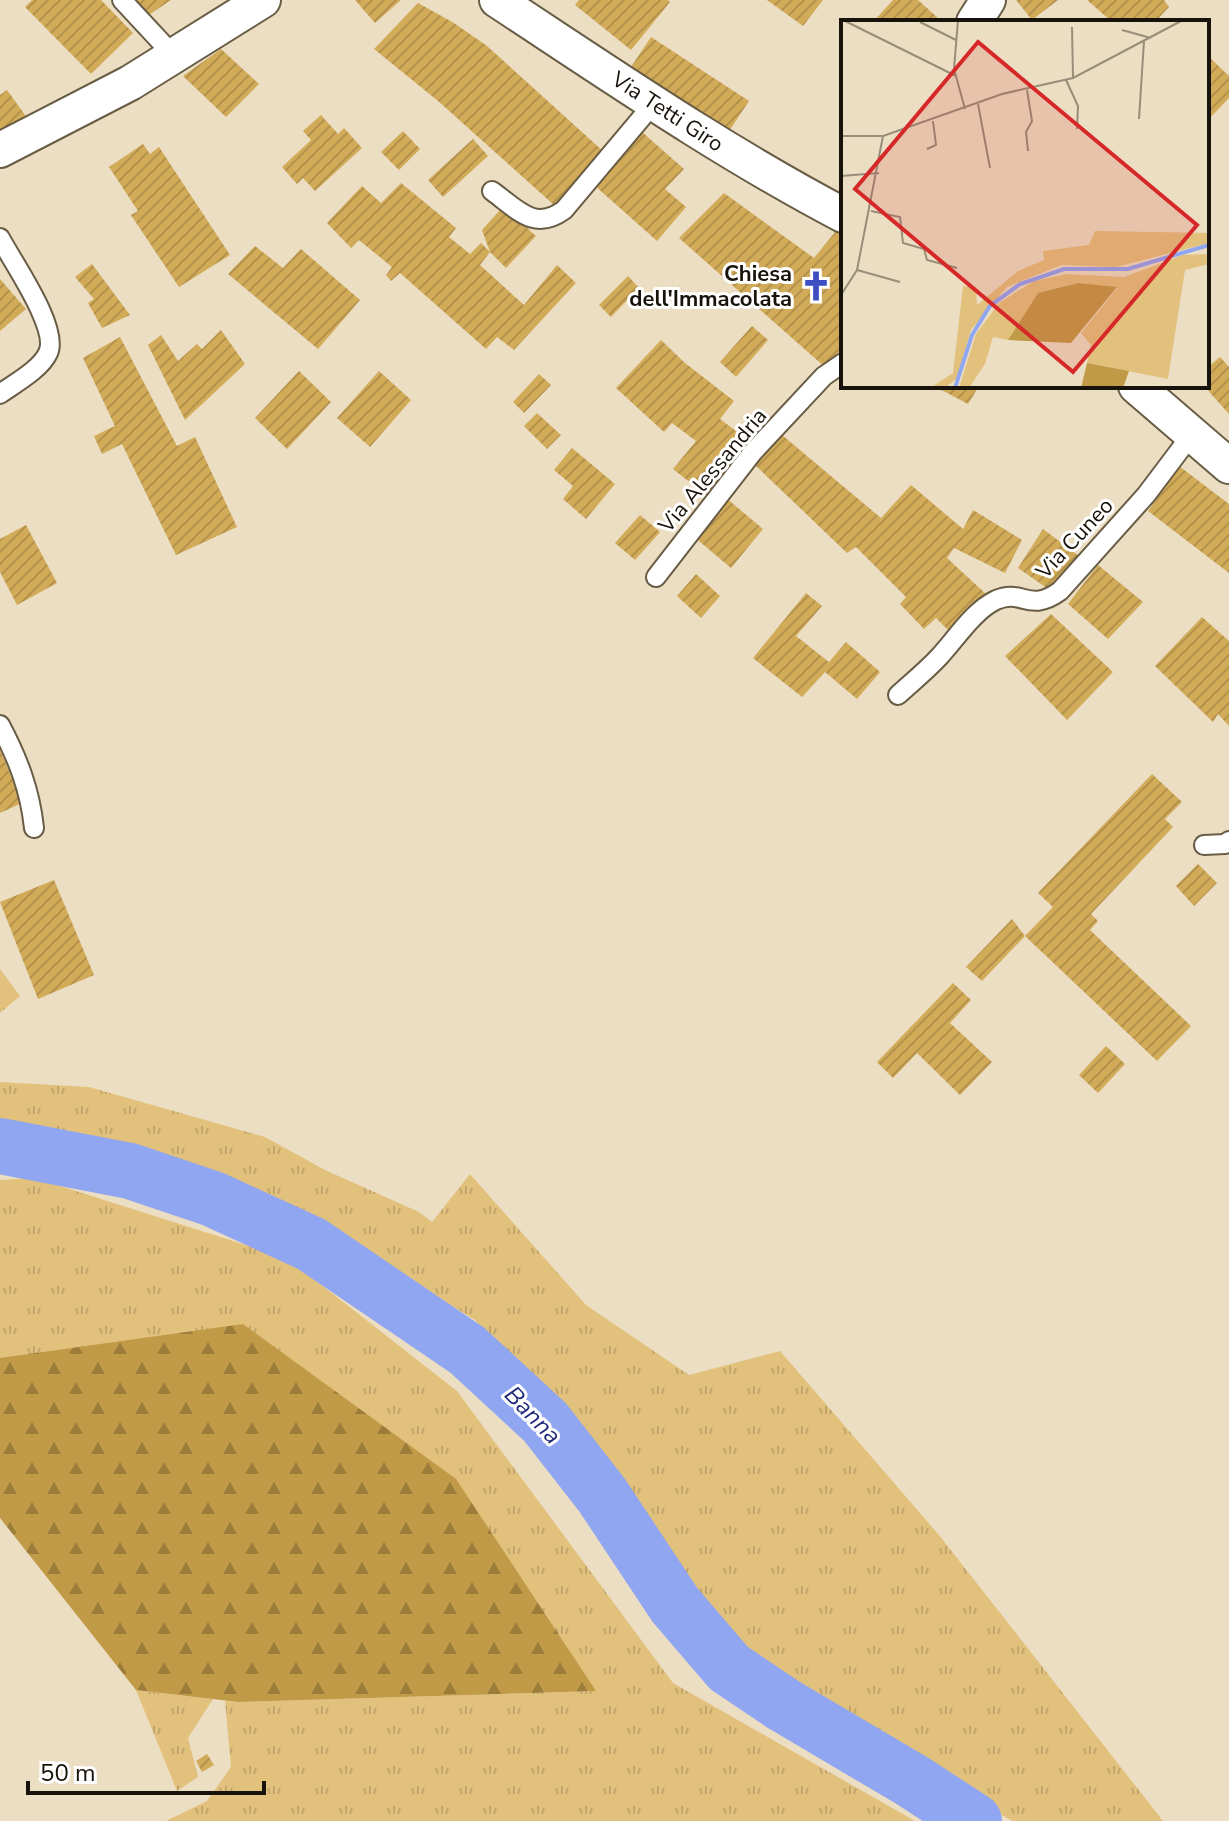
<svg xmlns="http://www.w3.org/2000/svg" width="1229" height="1821" viewBox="0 0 1229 1821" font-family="'Nunito Sans',sans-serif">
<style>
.grass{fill:url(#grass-tufts)}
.forest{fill:url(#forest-firs)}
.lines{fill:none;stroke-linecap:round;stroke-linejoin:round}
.river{stroke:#91a6f1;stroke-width:56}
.building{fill:url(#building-hatch)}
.service-casing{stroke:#685c44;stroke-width:22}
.minor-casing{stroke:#685c44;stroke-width:38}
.service{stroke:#fff;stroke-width:18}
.minor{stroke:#fff;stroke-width:34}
.labels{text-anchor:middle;stroke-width:6;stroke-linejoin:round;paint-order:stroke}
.street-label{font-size:22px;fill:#18130a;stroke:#fff}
.poi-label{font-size:22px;font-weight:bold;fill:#18130a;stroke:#fff;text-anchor:end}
.water-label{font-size:24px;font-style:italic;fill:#1f277b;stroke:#fff}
.inset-river{fill:none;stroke:#91a6f1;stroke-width:4}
.inset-road{fill:none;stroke:#978d79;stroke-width:2}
.view{fill:#d62828;fill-opacity:0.15;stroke:#d62828;stroke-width:4}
.inset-edge{fill:none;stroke:#18130a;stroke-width:4}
</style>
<defs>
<pattern id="grass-tufts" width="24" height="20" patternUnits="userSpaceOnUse" patternTransform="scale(2)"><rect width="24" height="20" fill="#e2c17d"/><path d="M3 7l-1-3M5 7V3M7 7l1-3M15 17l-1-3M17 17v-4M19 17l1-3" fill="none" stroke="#c1a56b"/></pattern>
<pattern id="forest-firs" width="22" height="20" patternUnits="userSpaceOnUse" patternTransform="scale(2)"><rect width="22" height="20" fill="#c19a47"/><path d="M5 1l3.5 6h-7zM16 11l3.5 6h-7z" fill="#9c7c39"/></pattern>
<pattern id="building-hatch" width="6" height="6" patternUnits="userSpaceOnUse" patternTransform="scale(2)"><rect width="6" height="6" fill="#d2ab59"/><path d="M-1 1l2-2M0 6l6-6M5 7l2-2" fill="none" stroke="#b4924c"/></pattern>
</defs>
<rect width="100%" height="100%" fill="#ecdec3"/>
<g class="grass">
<polygon points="0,969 20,996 0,1013"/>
<polygon points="0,1082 89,1087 265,1137 325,1170 419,1212 432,1222 470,1174 586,1305 689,1375 780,1351 939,1535 1163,1821 1013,1821 815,1713 690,1604 583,1451 475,1320 314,1222 142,1149 0,1129"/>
<polygon points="35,1178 287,1258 457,1391 673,1683 915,1821 166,1821 207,1801 231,1767 225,1701 238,1702 596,1691 0,1358 0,1180"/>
<polygon points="136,1690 213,1699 188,1738 198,1777 177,1791"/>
</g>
<polygon class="forest" points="243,1324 456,1479 596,1691 238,1702 136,1690 0,1518 0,1358"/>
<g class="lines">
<polyline class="river" points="0,1146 130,1171 213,1199 311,1244 467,1350 545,1422 602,1495 675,1605 729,1668 784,1705 911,1780 974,1821"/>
</g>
<g class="building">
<polygon points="32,0 101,0 133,33 91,74 25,7"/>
<polygon points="131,0 171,0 146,17"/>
<polygon points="355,0 401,0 375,23"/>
<polygon points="579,0 668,0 670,2 631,50 575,5"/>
<polygon points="767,0 823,0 803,26"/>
<polygon points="893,0 918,0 938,18 935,22 873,22"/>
<polygon points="1016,0 1058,0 1032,20"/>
<polygon points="1087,0 1164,0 1169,7 1155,22 1112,22"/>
<polygon points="418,3 454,23 487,46 604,152 555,206 438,101 374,49"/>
<polygon points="651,37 749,101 729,131 631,67"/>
<polygon points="221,49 259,84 226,117 183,76"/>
<polygon points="1207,55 1229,76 1229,98 1207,121"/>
<polygon points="7,90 28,119 0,133 0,95"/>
<polygon points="321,115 338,134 344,128 362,148 315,191 303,178 297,184 282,167 311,140 303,131"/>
<polygon points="403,131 420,149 399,170 381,152"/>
<polygon points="642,132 684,169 665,189 686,207 657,241 594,185"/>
<polygon points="473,139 488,156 443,197 428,180"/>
<polygon points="143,144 150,154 159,147 230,255 179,287 131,215 138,211 109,167"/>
<polygon points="401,183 456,228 449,237 470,254 481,243 490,252 480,265 524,305 557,265 576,283 514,350 497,337 486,349 400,273 391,281 386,275 392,267 359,240 351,248 327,223 362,186 381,203"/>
<polygon points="724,193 814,258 840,226 843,228 843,347 826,368 679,238"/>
<polygon points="500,210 516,218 536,236 506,268 490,252 482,230"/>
<polygon points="255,246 283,268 301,249 360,300 318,349 228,274"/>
<polygon points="92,264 130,315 102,328 88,303 94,299 75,277"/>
<polygon points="628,276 639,288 611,317 599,305"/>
<polygon points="0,279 26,309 0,331"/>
<polygon points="752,326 768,340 736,377 720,362"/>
<polygon points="221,330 245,364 185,420 148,345 161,335 178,361 197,344 202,349"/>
<polygon points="120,337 177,446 195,437 237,527 176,555 122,444 102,454 94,436 115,426 83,358"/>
<polygon points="661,340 685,363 734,401 720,419 749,441 706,495 673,469 696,441 672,423 664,432 616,388"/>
<polygon points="1220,357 1229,367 1229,414 1204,386 1207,386 1207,368"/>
<polygon points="299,371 331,402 287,449 255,418"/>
<polygon points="379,371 411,400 370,447 337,418"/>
<polygon points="539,374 551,385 524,413 513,402"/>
<polygon points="934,386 979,386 968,404"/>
<polygon points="537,413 561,435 547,449 524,426"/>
<polygon points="782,435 881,518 911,485 963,529 973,510 1022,540 1005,573 954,548 947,558 987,595 951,633 936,618 924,629 900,604 906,597 856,547 847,553 755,465"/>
<polygon points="572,448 615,484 586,519 563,499 573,486 554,470"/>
<polygon points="1179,466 1229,504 1229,573 1148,511"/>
<polygon points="725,497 763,529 731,568 693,536"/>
<polygon points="640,515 660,532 635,560 615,543"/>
<polygon points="26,525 57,583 17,605 0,572 0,539"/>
<polygon points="1043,529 1079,556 1051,591 1018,568"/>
<polygon points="1098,565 1143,602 1108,639 1068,604"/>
<polygon points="696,574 720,596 701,618 677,596"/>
<polygon points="806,593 822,606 796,636 829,662 846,642 880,672 857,699 825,672 802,697 753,658"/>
<polygon points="1051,614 1113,672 1067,720 1005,656"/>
<polygon points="1202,617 1229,641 1229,726 1218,714 1213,722 1155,666"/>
<polygon points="0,749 22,803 0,813"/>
<polygon points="1152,774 1182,802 1165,819 1173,827 1091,914 1098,921 1090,930 1191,1026 1157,1061 1025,936 1053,907 1038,893"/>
<polygon points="1198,864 1217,883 1194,906 1176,886"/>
<polygon points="54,880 94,975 38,999 0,902"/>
<polygon points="1012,919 1025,936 982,981 966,967"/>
<polygon points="953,983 971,1000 950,1023 992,1062 960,1095 917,1053 893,1078 877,1062"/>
<polygon points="1106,1046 1125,1064 1098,1093 1079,1075"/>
<polygon points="207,1754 214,1765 202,1772 196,1761"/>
</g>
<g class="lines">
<g class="service-casing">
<g id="service">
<polyline points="122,0 175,57"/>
<path d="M492 191C517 209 534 232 564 210L654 103"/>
<path d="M0 238C12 261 60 329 48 353 40 370 15 383 0 394"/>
<polyline points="656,577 753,452 824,376 843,363"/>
<path d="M898 695C911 683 926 671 939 657 956 639 973 611 996 600 1023 588 1028 614 1060 591L1146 495 1192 434"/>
<path d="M0 725C18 759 30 790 34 828"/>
<polyline points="1204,845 1225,844 1229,841"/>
</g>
</g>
<g class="minor-casing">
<g id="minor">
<path d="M497 0C611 75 723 152 843 215"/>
<polyline points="974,22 988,0"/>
<polyline points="0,150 130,83 263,0"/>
<polyline points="1136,386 1229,466"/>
</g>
</g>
<use href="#service" class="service"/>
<use href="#minor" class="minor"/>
</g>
<defs>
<g id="church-bare" transform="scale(2.4)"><path d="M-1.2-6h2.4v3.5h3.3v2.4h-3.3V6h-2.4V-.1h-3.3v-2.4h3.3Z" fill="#3d4ec2" stroke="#fff" stroke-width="2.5" paint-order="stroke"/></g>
</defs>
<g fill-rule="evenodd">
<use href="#church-bare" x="816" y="286"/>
</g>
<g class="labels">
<g class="street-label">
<text transform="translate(668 111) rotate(33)" y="8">Via Tetti Giro</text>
<text transform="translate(712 470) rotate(-50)" y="8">Via Alessandria</text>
<text transform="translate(1074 538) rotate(-47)" y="8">Via Cuneo</text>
</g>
<g class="poi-label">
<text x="792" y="281">Chiesa<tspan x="792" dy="25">dell'Immacolata</tspan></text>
</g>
<g class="water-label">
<text transform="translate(533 1415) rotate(46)" y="8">Banna</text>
</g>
</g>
<g transform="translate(841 20)">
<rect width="368" height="368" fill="#ecdec3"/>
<path d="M254 211 368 213V223L275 247 220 245 166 267 130 310 116 358 104 368H89L112 353 122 266 135 267 136 285 177 251 203 240 202 231 248 225ZM368 234V244L344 250 327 359 246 343 250 325 240 313 276 268 237 263 197 273 167 320 152 317 144 344 128 368H118L135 314 158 283 193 261 226 254 283 257 342 235Z" fill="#e2c17d"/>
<path d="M237 263 276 267 230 323 167 320 197 273ZM246 343 288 351 282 368H240Z" fill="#c19a47"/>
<path class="inset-river" d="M114 368 131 315 149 286 179 264 223 249H287L368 225"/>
<path class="inset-road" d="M2 0 115 56M117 0 113 49 124 89M79 2 115 20M231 7 232 58M281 10 310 18M225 60 237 86 236 109M186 70 191 101 185 112 187 131M137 84 149 148M298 99 303 21M0 116H42M86 129 95 125 92 101M0 156 38 153M30 191 59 197 62 223 83 229 86 240 116 248M16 250 59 262M0 275 16 250 42 116 161 74 232 58 342 0"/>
<path class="view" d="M137 22 356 205 232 352 14 169Z"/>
<rect width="368" height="368" class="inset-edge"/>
</g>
<path d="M28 1781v12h236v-12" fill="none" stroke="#18130a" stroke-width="4"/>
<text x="40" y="1781" font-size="24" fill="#18130a" stroke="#ffffff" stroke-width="6" paint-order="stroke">50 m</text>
</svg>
